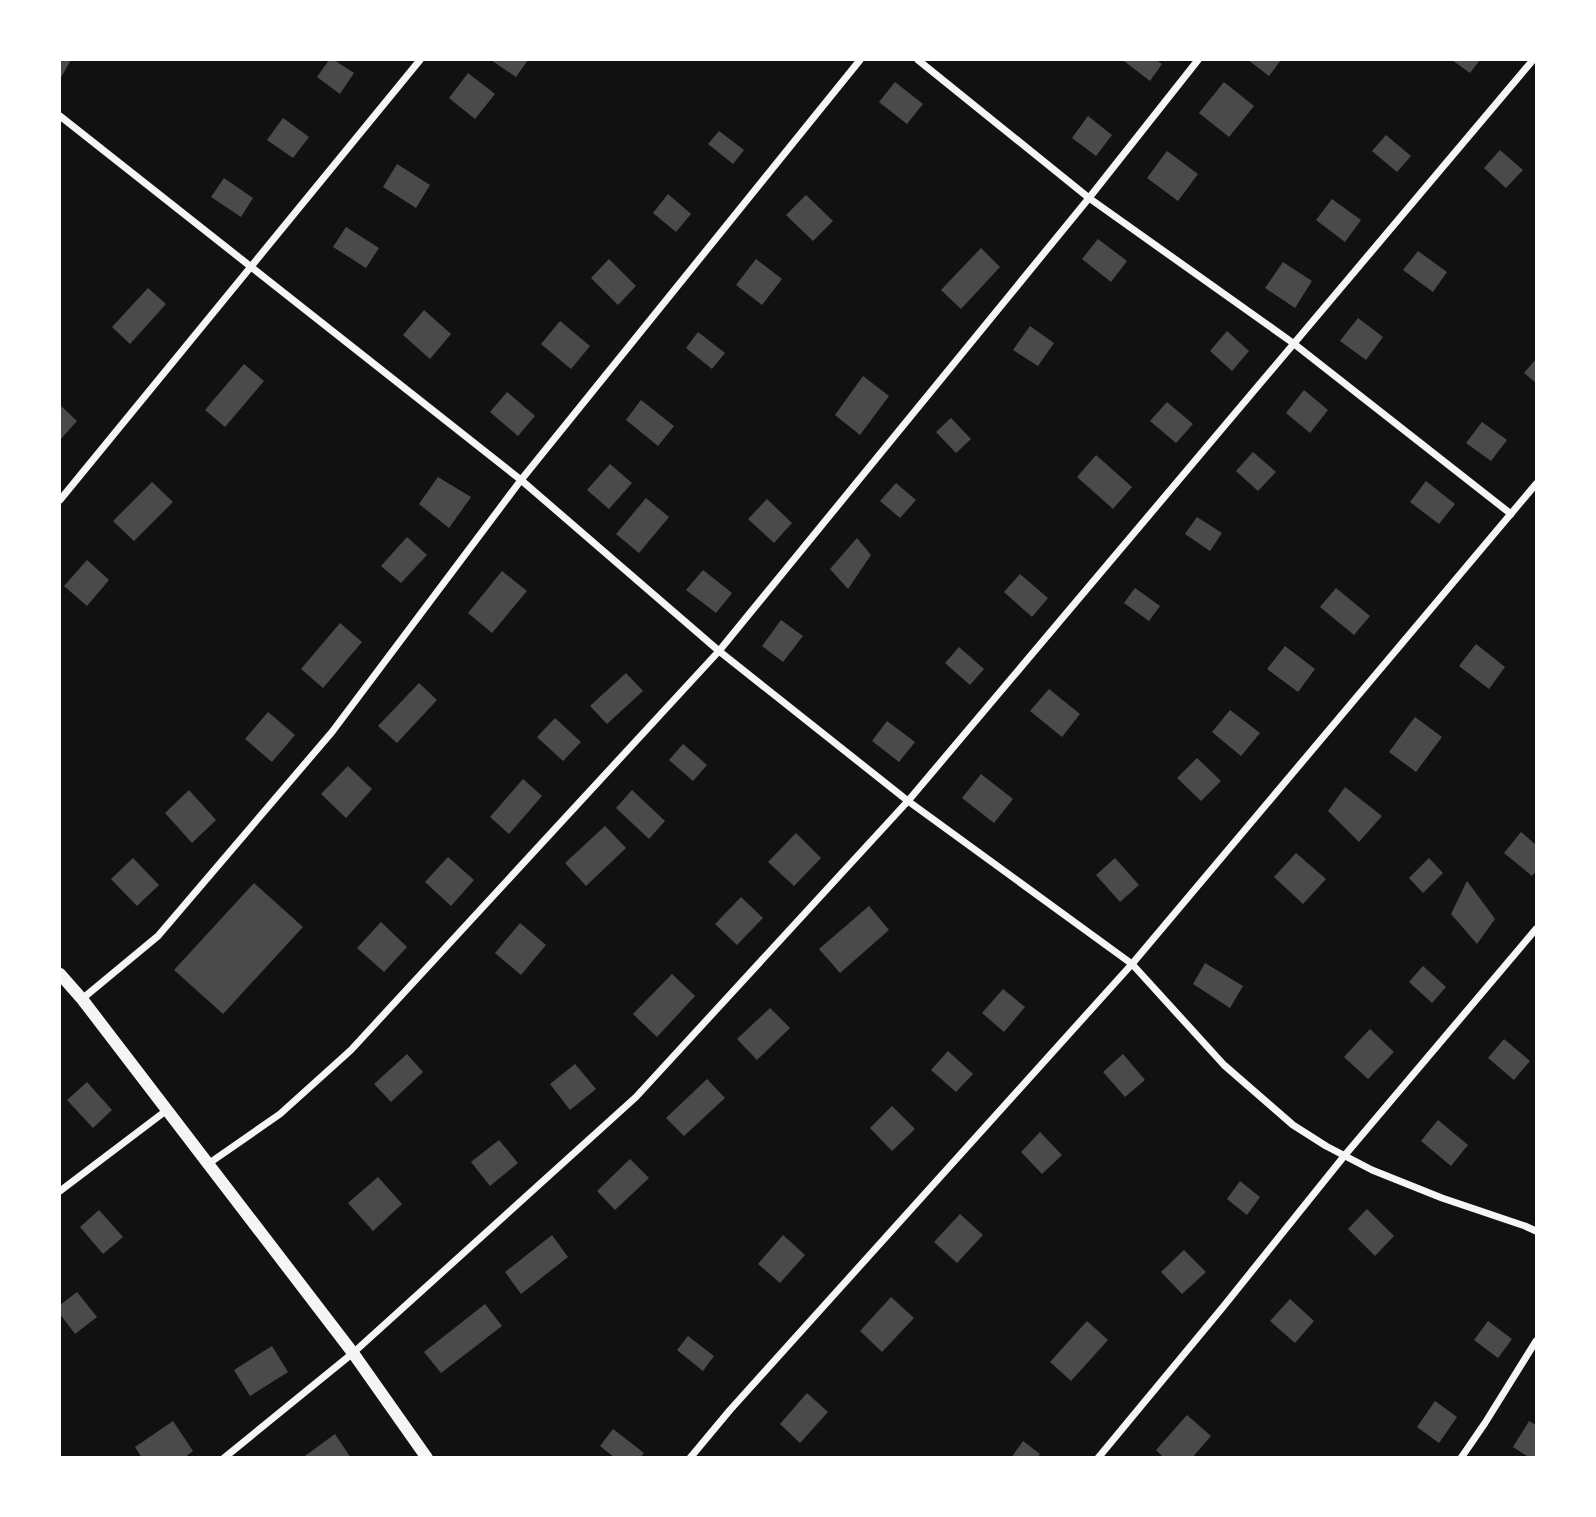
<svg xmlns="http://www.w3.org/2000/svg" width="1596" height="1517" viewBox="0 0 1596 1517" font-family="Arial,sans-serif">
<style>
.building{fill:#4a4a4a}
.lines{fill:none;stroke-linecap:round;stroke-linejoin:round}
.minor{stroke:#f5f5f5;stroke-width:7}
.tertiary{stroke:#f5f5f5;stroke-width:12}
</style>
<rect width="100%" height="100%" fill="#111"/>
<g class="building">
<polygon points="60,60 71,60 60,79"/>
<polygon points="329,60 334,60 354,73 340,94 317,77"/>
<polygon points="491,60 528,60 516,77"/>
<polygon points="1125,60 1156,60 1162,64 1150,81 1124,61"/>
<polygon points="1248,60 1281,60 1269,76"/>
<polygon points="1452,60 1480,60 1470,73"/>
<polygon points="468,73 495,94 475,119 449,98"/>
<polygon points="895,82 923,104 907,124 879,102"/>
<polygon points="1224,82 1254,106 1229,137 1199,113"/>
<polygon points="1088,116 1112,135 1096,156 1072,138"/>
<polygon points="283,118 309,137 293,158 267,140"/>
<polygon points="719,131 744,150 733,164 708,144"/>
<polygon points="1386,135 1411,156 1397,172 1372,151"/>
<polygon points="1500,150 1523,170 1506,188 1484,168"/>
<polygon points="1167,151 1198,174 1178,201 1147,178"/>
<polygon points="397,164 430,185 416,208 383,187"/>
<polygon points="224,178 253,198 241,217 211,197"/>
<polygon points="668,194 691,214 676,232 653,213"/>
<polygon points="806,195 833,221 813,241 786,215"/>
<polygon points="1332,199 1361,220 1345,242 1316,220"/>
<polygon points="346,227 379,248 366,268 333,247"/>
<polygon points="1098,239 1127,261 1111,282 1082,259"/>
<polygon points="981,248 1000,267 961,309 941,290"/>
<polygon points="1418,251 1447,272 1433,292 1403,270"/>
<polygon points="609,259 636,286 618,305 591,278"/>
<polygon points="756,259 782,279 762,305 736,285"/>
<polygon points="1283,262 1312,281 1295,308 1265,288"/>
<polygon points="148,288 166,304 130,344 112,327"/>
<polygon points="424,310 451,334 430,359 403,335"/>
<polygon points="1358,318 1383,337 1366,360 1340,341"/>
<polygon points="560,321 590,346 571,369 541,344"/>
<polygon points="1030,326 1054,343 1038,366 1013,350"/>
<polygon points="1227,331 1249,351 1232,371 1210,351"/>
<polygon points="698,332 725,353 712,369 686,348"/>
<polygon points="1536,359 1536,383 1524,373"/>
<polygon points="244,364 264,381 225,427 205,410"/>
<polygon points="863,376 889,396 860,435 835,415"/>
<polygon points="1304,390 1328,410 1310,433 1286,413"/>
<polygon points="507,392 535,416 518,436 490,412"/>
<polygon points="641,400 674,426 658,446 626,420"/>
<polygon points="1167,402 1193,424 1176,443 1150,421"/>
<polygon points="60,405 77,421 60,440"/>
<polygon points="951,418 971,439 956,453 936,432"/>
<polygon points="1482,422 1507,440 1491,461 1466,443"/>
<polygon points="1253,452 1276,472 1258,491 1236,471"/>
<polygon points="1096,455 1132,487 1113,509 1077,477"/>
<polygon points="610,464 632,483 609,509 587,490"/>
<polygon points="438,477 471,497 449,528 419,504"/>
<polygon points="1426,481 1455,504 1439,524 1410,502"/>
<polygon points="152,482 173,502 134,541 113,521"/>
<polygon points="896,483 916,500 900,518 880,501"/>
<polygon points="646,498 669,517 639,553 616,534"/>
<polygon points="767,499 792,523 774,543 748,519"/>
<polygon points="1197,517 1222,533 1210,551 1185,534"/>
<polygon points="407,537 427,555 401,583 381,566"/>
<polygon points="857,538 871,555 848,589 830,569"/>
<polygon points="87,560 109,580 87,606 64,586"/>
<polygon points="703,570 732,593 716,613 686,590"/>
<polygon points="502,571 527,591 492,633 468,613"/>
<polygon points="1020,574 1048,598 1032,617 1004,592"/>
<polygon points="1135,588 1160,606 1149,621 1124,603"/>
<polygon points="1336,588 1370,616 1354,635 1320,607"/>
<polygon points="781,620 803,636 783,662 762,646"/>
<polygon points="340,623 362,642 323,688 301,669"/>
<polygon points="1476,644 1505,667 1489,689 1459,666"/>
<polygon points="1285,646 1315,669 1298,692 1267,669"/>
<polygon points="959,647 984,669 970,685 945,663"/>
<polygon points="626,673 643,691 607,724 590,706"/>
<polygon points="419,683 437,700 397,743 378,726"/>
<polygon points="1049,689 1080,714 1062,737 1030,711"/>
<polygon points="1230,710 1260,733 1241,756 1212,732"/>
<polygon points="268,712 295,735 272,762 245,739"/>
<polygon points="1415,717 1442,737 1416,772 1389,752"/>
<polygon points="555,718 581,742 563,761 537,737"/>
<polygon points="887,721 915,742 899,762 872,741"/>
<polygon points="683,744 707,765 693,781 669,760"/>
<polygon points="1197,758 1221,781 1201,801 1177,778"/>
<polygon points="348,766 372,789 346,818 321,794"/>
<polygon points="981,774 1013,799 994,823 962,798"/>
<polygon points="523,779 542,796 509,834 490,817"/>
<polygon points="1345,787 1382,816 1359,842 1328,811"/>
<polygon points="189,790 216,820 192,843 165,813"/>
<polygon points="632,790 665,821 649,839 616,808"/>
<polygon points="605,826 626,848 586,886 565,863"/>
<polygon points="1521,832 1536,845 1536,871 1532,876 1504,853"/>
<polygon points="796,833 821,858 794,886 768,862"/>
<polygon points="1296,853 1326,879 1303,904 1274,877"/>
<polygon points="448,857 474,880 451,906 425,882"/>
<polygon points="133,858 159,885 137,906 111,879"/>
<polygon points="1115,858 1139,885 1120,902 1096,875"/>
<polygon points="1429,858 1443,873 1423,893 1409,878"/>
<polygon points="1467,881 1495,919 1477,944 1451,914"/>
<polygon points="254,883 303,927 223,1014 174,970"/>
<polygon points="741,897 763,918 737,945 715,924"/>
<polygon points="869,906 889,930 840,973 819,949"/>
<polygon points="381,922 407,947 384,972 357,948"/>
<polygon points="520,923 546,945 521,975 495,953"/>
<polygon points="1205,963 1243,986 1230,1008 1193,984"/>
<polygon points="1423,966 1446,987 1432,1003 1409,982"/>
<polygon points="672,974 695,996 657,1037 633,1014"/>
<polygon points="1003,989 1025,1007 1004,1032 982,1013"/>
<polygon points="770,1008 790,1028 757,1060 737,1039"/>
<polygon points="1370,1029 1394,1052 1368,1079 1344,1057"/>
<polygon points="1504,1039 1530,1061 1514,1080 1488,1058"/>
<polygon points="948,1051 973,1074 956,1092 931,1070"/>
<polygon points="407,1054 423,1072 391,1102 374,1084"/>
<polygon points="1123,1054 1145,1080 1125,1097 1103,1072"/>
<polygon points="575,1064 596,1089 570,1110 550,1084"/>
<polygon points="707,1079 725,1098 684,1136 666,1118"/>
<polygon points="87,1082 112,1110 93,1128 67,1100"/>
<polygon points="892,1106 915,1129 892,1151 870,1128"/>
<polygon points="1438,1120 1468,1145 1451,1166 1421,1141"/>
<polygon points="1040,1132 1062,1155 1042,1174 1021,1152"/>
<polygon points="499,1140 518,1163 490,1186 471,1162"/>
<polygon points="630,1159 649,1178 615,1210 597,1191"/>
<polygon points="378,1177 402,1204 373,1231 348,1203"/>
<polygon points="1240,1181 1260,1197 1247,1215 1227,1199"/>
<polygon points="1367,1209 1394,1236 1375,1256 1348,1229"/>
<polygon points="99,1210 123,1237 103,1254 80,1227"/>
<polygon points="960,1214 983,1235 957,1263 934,1242"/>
<polygon points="552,1235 568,1257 521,1294 505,1272"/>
<polygon points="783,1235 805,1255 780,1283 758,1264"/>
<polygon points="1184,1250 1206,1272 1182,1294 1161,1272"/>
<polygon points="77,1292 97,1317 75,1334 60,1314 60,1305"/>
<polygon points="891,1297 914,1318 882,1352 860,1331"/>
<polygon points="1290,1299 1314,1321 1295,1343 1270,1321"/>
<polygon points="485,1304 502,1326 441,1373 424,1352"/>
<polygon points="1087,1321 1108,1340 1071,1381 1050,1362"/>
<polygon points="1488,1321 1512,1339 1498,1358 1474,1340"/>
<polygon points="688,1336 714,1356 703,1371 677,1350"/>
<polygon points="272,1346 288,1372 250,1396 234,1370"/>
<polygon points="807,1393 828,1412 800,1443 780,1424"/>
<polygon points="1435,1401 1457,1417 1439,1443 1417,1427"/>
<polygon points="1187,1415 1211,1436 1192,1458 1164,1458 1156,1450"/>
<polygon points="173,1421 193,1451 184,1458 142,1458 135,1447"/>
<polygon points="1529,1421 1536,1425 1536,1458 1530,1458 1513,1447"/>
<polygon points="613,1429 644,1453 640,1458 615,1458 600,1446"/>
<polygon points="335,1434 351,1458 302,1458"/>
<polygon points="1023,1441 1040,1454 1037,1458 1011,1458"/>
</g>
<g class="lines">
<g class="minor">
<polyline points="918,60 1089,198 1293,343 1511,514"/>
<polyline points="60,116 521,480 719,651 908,801 1132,964 1224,1065 1293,1125 1326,1146 1372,1170 1442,1198 1525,1226 1536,1231"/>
<polyline points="60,500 420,60"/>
<polyline points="82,999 158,936 332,732 521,480 860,60"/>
<polyline points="208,1164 280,1114 351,1050 719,651 1089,198 1198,60"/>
<polyline points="60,1191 167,1110"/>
<polyline points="224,1458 353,1353 636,1097 908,801 1533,60"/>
<polyline points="690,1458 730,1410 1132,964 1536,484"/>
<polyline points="1098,1458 1223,1307 1345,1155 1536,929"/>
<polyline points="1461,1458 1485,1423 1536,1341"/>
</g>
<polyline class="tertiary" points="60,974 82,999 353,1353 427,1458"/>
</g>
<rect width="1596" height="1517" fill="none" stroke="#ffffff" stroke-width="122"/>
</svg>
